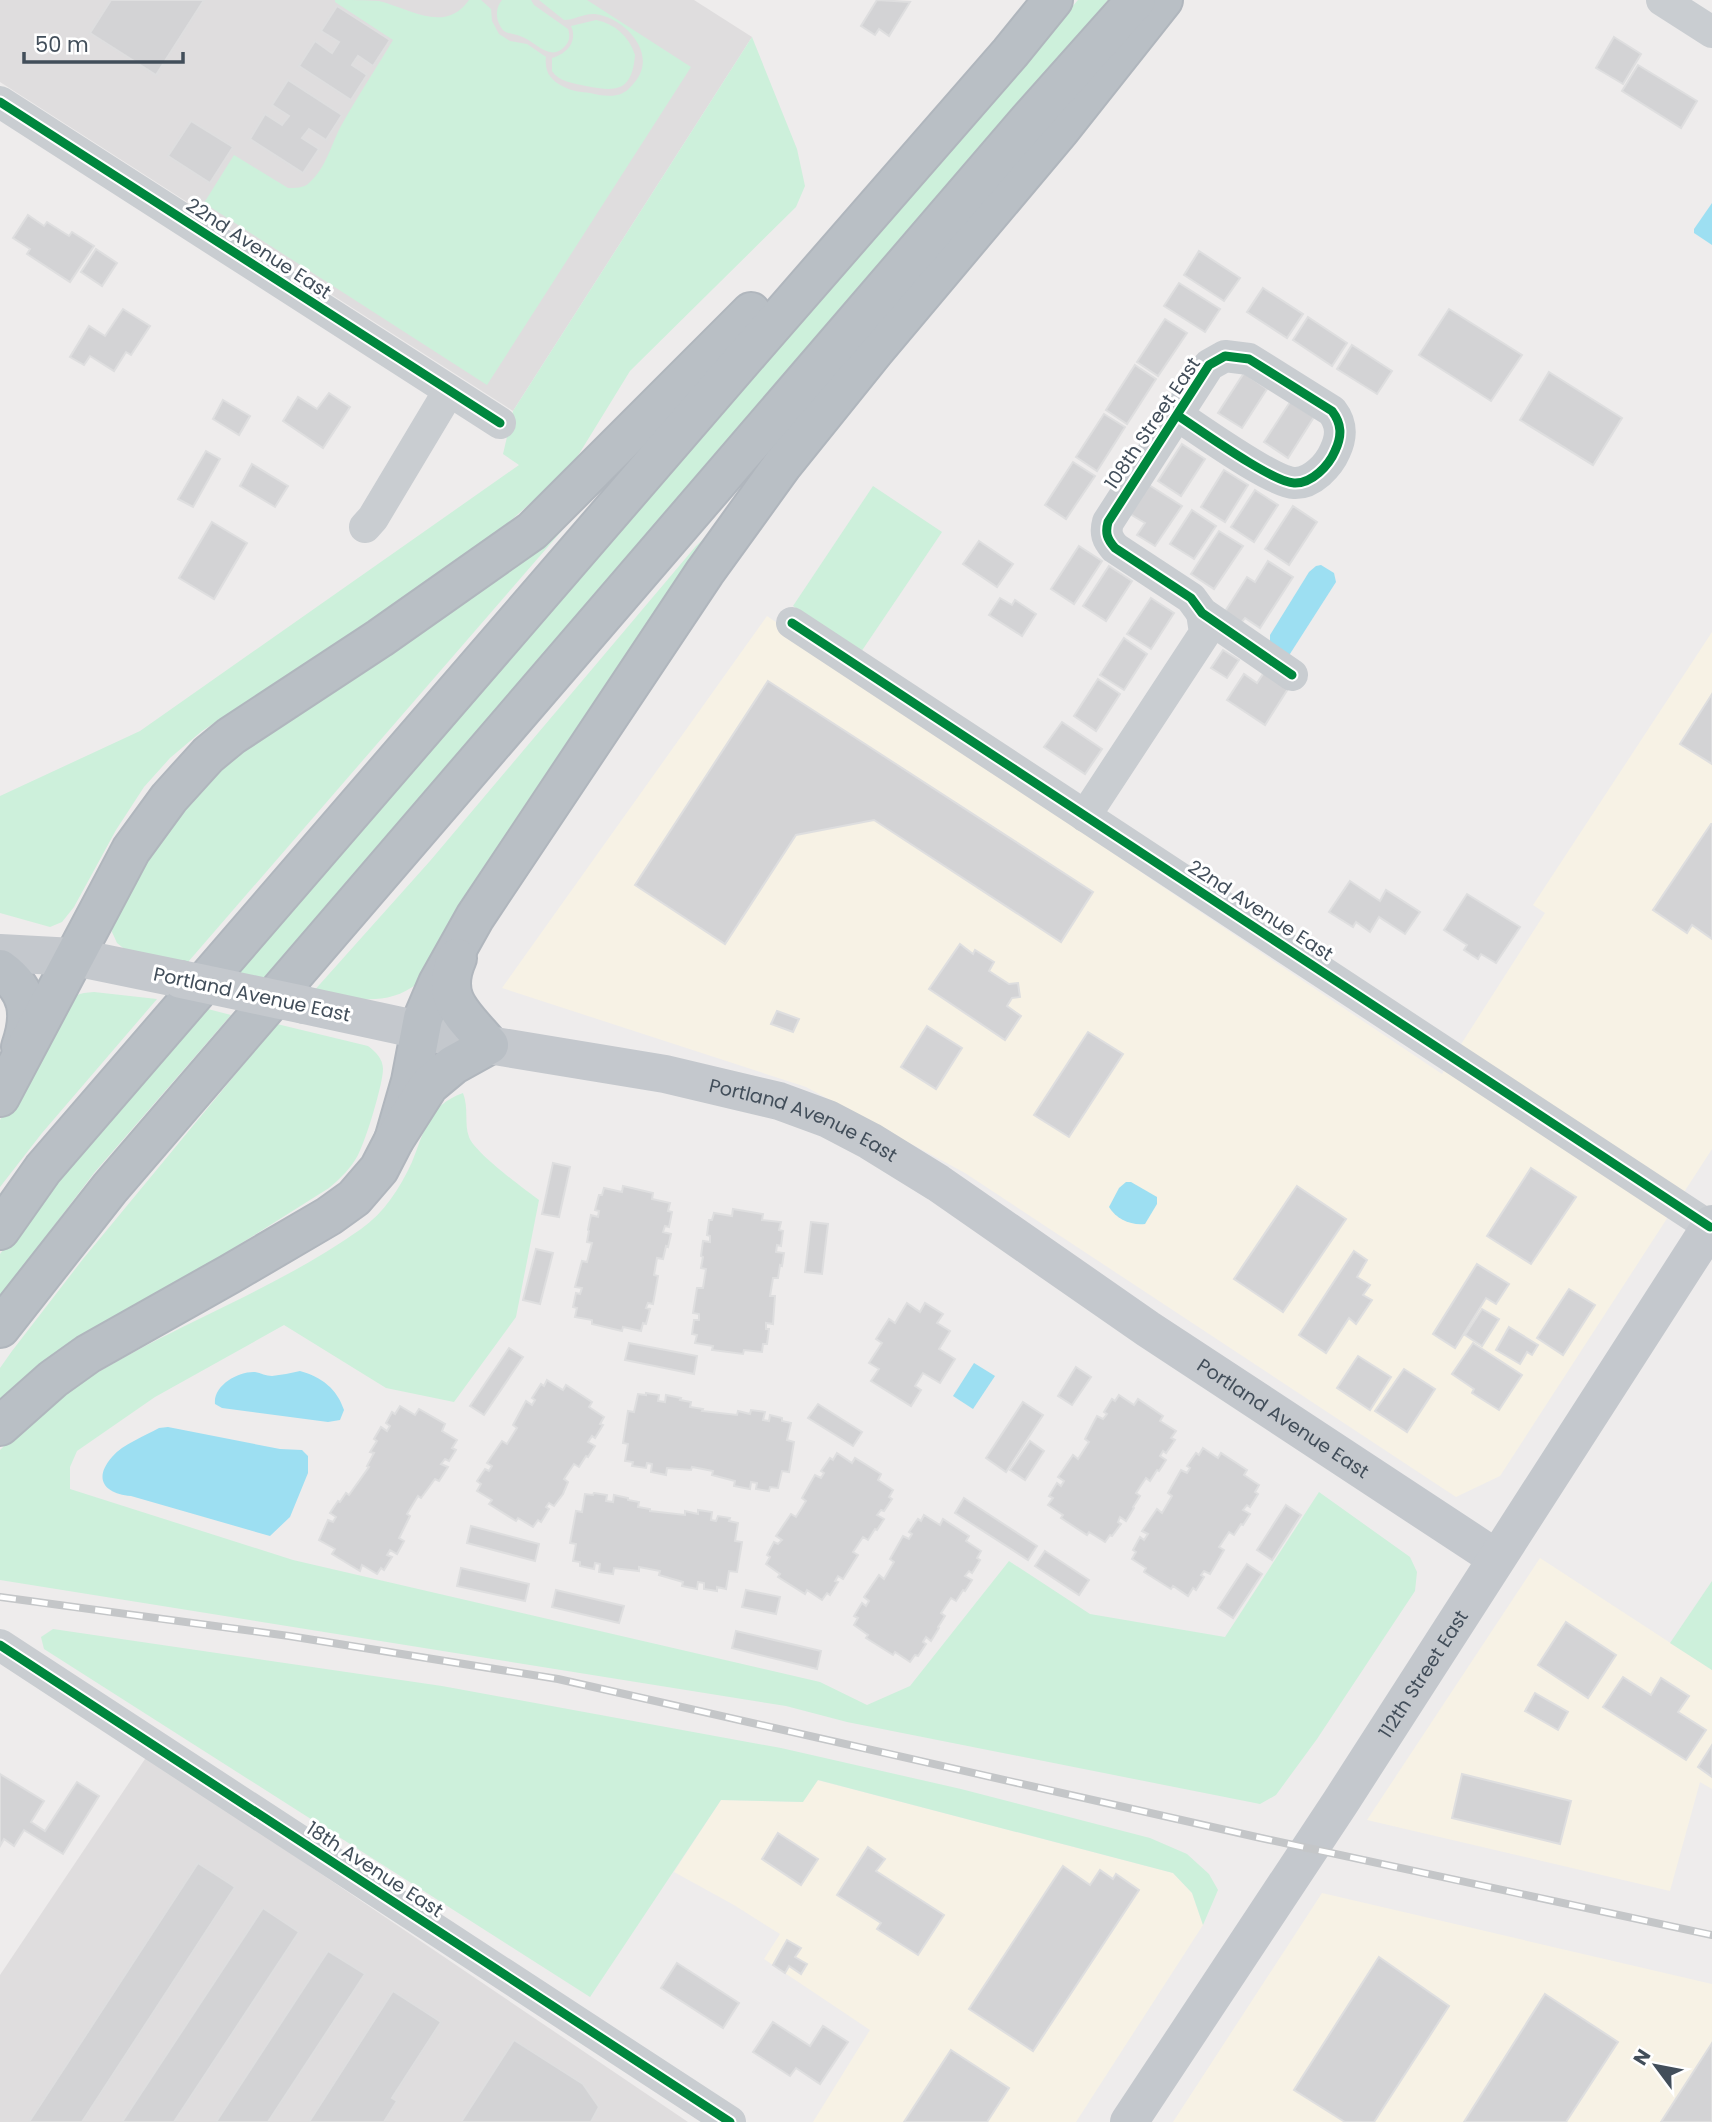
<svg xmlns="http://www.w3.org/2000/svg" width="1712" height="2122" viewBox="0 0 1712 2122" font-family="Poppins,sans-serif">
<style>
.commercial{fill:#f7f2e5}
.education{fill:#dfddde}
.green{fill:#cdf0db}
.water{fill:#9ddff2}
.building{fill:#d3d3d5;stroke:#dededf;stroke-width:2}
.lines{fill:none;stroke-linecap:round;stroke-linejoin:round}
.highway-casing{stroke:#b0b6bd;stroke-width:42}
.minor{stroke:#c9cdd1;stroke-width:32}
.major{stroke:#c4c8cd;stroke-width:38}
.highway{stroke:#b9bfc5;stroke-width:38}
.rail-casing{stroke:#c4c6c8;stroke-width:8}
.rail{stroke:#fff;stroke-width:5;stroke-dasharray:16;stroke-linecap:butt}
.major-bridge{stroke:#c4c8cd;stroke-width:38}
.cycleway-casing{stroke:#fff;stroke-width:13}
.cycleway{stroke:#00873e;stroke-width:9}
.labels{text-anchor:middle;stroke-width:6;stroke-linejoin:round;paint-order:stroke}
.street-label{font-size:19px;fill:#424e5a;stroke:#fff}
</style>
<rect width="100%" height="100%" fill="#eeecec"/>
<g class="commercial">
<polygon points="767,616 1154,881 1442,1074 1545,913 1533,905 1712,632 1712,1149 1500,1476 1456,1497 965,1173 806,1087 502,988"/>
<polygon points="1540,1558 1712,1670 1712,1789 1700,1782 1670,1891 1367,1820"/>
<polygon points="817,1780 1173,1873 1192,1893 1203,1925 1076,2122 813,2122 870,2030 764,1959 780,1934 734,1905 674,1872 721,1800 802,1802"/>
<polygon points="1322,1893 1712,1984 1712,2122 1173,2122"/>
</g>
<g class="education">
<polygon points="0,0 694,0 752,37 513,411 0,82"/>
<polygon points="147,1756 688,2122 0,2122 0,1975"/>
</g>
<g class="green">
<path d="M335 0C349 0 366 0 379 1 411 9 445 34 469 0H481L491 9 492 21 499 34 510 41 527 44 546 57C544 72 551 81 564 87 572 91 581 92 590 93 598 95 608 97 617 95 624 94 629 89 634 83 659 55 626 18 595 14 584 13 574 20 564 20L539 0H587L691 67 487 385 204 203 234 155 288 188C295 188 304 188 309 183 326 168 331 145 341 126 357 97 376 69 393 40L335 2Z"/>
<path d="M502 0H531L534 5 568 29C570 35 570 40 566 45 550 64 536 41 520 36 515 34 509 34 504 31 496 22 494 10 502 0Z"/>
<path d="M1078 0H1108C831 332 547 658 260 982L233 977Z"/>
<path d="M596 20C615 24 629 36 635 55 632 92 616 92 586 86 573 83 559 82 552 71V58C567 54 578 41 571 26Z"/>
<polygon points="752,37 797,149 805,186 796,207 630,371 571,467 498,532 436,577 202,731 170,758 144,787 116,830 74,907 62,922 50,927 0,913 0,796 140,731 519,465 503,454 513,411"/>
<polygon points="873,486 942,532 861,652 793,606"/>
<polygon points="581,505 578,512 182,969 127,951 117,943 112,932 113,919 134,872 201,780"/>
<path d="M711 532 418 983C385 1009 351 997 312 993L430 861 696 546Z"/>
<path d="M94 992 157 999 42 1133 0 1187V1120L62 1007C72 995 79 993 94 992Z"/>
<polygon points="204,1008 231,1015 94,1173 0,1297 0,1254 83,1147"/>
<path d="M277 1024 368 1046C376 1052 383 1059 383 1069 383 1084 366 1140 358 1155 351 1168 341 1178 329 1188L73 1349 0 1404V1368L12 1351 83 1259Z"/>
<path d="M463 1093C469 1108 464 1124 469 1137 474 1152 524 1189 539 1200L516 1317 454 1402 386 1388 284 1325 155 1397 77 1451 70 1467V1489L293 1560 820 1682 867 1705 910 1686 1009 1561 1090 1614 1225 1637 1319 1492 1410 1557 1417 1572 1415 1591 1317 1739 1276 1795 1260 1804 847 1722 786 1706 0 1580V1450C20 1431 41 1410 64 1394 158 1330 268 1295 361 1229 384 1213 400 1188 412 1162 425 1131 427 1106 463 1093Z"/>
<polygon points="1712,1581 1712,1670 1670,1643"/>
<polygon points="53,1629 442,1686 781,1748 961,1789 1150,1838 1187,1854 1209,1874 1218,1890 1203,1925 1192,1893 1173,1873 818,1780 803,1802 721,1800 590,1997 44,1649 41,1637"/>
</g>
<g class="water">
<polygon points="1712,203 1712,245 1694,233 1694,229"/>
<polygon points="1321,565 1334,573 1336,582 1288,657 1270,645 1270,635 1309,572 1316,566"/>
<path d="M1126 1182H1131L1157 1197V1204L1145 1224C1132 1226 1116 1219 1109 1207L1119 1188Z"/>
<polygon points="974,1363 995,1376 973,1409 953,1396"/>
<path d="M300 1371C322 1377 337 1389 344 1410L340 1420 328 1422 222 1408 215 1404C213 1385 239 1371 255 1372 261 1373 266 1376 272 1376 281 1375 291 1373 300 1371Z"/>
<path d="M168 1427 280 1449 302 1450 308 1456V1473L290 1517 270 1536 131 1496C106 1494 92 1480 112 1457 123 1444 145 1436 159 1428Z"/>
</g>
<g class="building">
<polygon points="111,0 204,0 156,75 90,33"/>
<polygon points="877,0 910,2 889,36 879,29 875,35 861,26"/>
<polygon points="337,6 390,40 373,66 358,56 352,65 367,75 351,100 299,66 315,41 332,53 339,42 321,31"/>
<polygon points="1614,37 1641,54 1623,84 1596,68"/>
<polygon points="1638,65 1697,101 1681,128 1622,91"/>
<polygon points="288,80 342,115 326,140 309,129 302,138 319,149 303,173 250,139 265,114 282,125 289,116 272,105"/>
<polygon points="191,121 233,147 210,183 168,156"/>
<polygon points="28,215 44,226 47,222 69,236 72,232 94,246 70,282 27,254 30,249 13,238"/>
<polygon points="96,249 117,263 102,286 81,272"/>
<polygon points="1199,251 1240,278 1224,301 1184,275"/>
<polygon points="1179,283 1220,309 1205,332 1164,306"/>
<polygon points="1263,288 1303,314 1287,338 1247,312"/>
<polygon points="123,309 150,326 131,355 126,352 114,371 90,356 84,365 70,357 89,326 105,336"/>
<polygon points="1449,309 1522,355 1491,401 1419,355"/>
<polygon points="1308,317 1347,343 1332,366 1293,340"/>
<polygon points="1165,319 1187,333 1158,376 1137,362"/>
<polygon points="1352,345 1392,371 1377,394 1337,369"/>
<polygon points="1135,365 1156,379 1127,424 1106,410"/>
<polygon points="1549,372 1622,418 1593,465 1520,420"/>
<polygon points="1244,373 1267,389 1242,428 1218,413"/>
<polygon points="329,393 350,407 323,448 283,421 298,397 317,409"/>
<polygon points="223,400 250,416 239,435 213,419"/>
<polygon points="1290,402 1314,417 1288,458 1264,442"/>
<polygon points="1104,414 1125,427 1097,471 1076,457"/>
<polygon points="1182,444 1205,459 1181,496 1158,481"/>
<polygon points="206,451 220,459 193,507 178,499"/>
<polygon points="1073,462 1095,476 1066,519 1045,505"/>
<polygon points="252,464 288,486 275,507 240,486"/>
<polygon points="1224,470 1248,485 1225,522 1201,507"/>
<polygon points="1149,485 1182,506 1155,546 1137,535 1145,523 1130,514"/>
<polygon points="1255,490 1278,505 1254,542 1231,527"/>
<polygon points="1293,506 1317,522 1289,565 1265,549"/>
<polygon points="1192,510 1216,526 1194,559 1170,544"/>
<polygon points="212,522 247,543 214,599 179,578"/>
<polygon points="1219,531 1243,546 1214,589 1191,574"/>
<polygon points="979,541 1013,564 997,587 963,564"/>
<polygon points="1079,546 1102,561 1074,604 1051,589"/>
<polygon points="1268,561 1293,577 1260,628 1245,618 1240,624 1224,613 1247,577 1255,582"/>
<polygon points="1109,566 1132,581 1106,621 1083,606"/>
<polygon points="1000,598 1012,605 1015,600 1036,614 1022,636 989,615"/>
<polygon points="1151,598 1174,613 1151,649 1127,634"/>
<polygon points="1124,638 1147,654 1124,690 1100,675"/>
<polygon points="1223,650 1239,660 1227,678 1211,668"/>
<polygon points="1269,665 1293,681 1265,725 1227,700 1244,674 1257,683"/>
<polygon points="1098,679 1120,694 1096,731 1074,716"/>
<polygon points="768,681 1093,892 1061,942 874,820 796,835 725,944 635,885"/>
<polygon points="1712,694 1712,764 1680,744"/>
<polygon points="1062,722 1102,749 1085,774 1044,747"/>
<polygon points="1711,824 1712,824 1712,939 1692,925 1687,933 1653,910"/>
<polygon points="1350,881 1380,901 1386,890 1420,912 1405,934 1379,917 1370,932 1356,922 1353,927 1329,912"/>
<polygon points="1467,894 1520,927 1496,963 1481,954 1478,959 1464,950 1467,945 1444,930"/>
<polygon points="960,944 973,954 975,950 994,962 989,971 1009,984 1018,983 1020,997 1012,998 1007,1006 1021,1016 1005,1040 929,989"/>
<polygon points="777,1011 799,1019 793,1032 771,1024"/>
<polygon points="927,1026 962,1048 936,1089 901,1067"/>
<polygon points="1088,1032 1123,1054 1069,1137 1034,1115"/>
<polygon points="553,1163 570,1167 559,1217 542,1214"/>
<polygon points="1531,1168 1576,1197 1531,1264 1487,1236"/>
<polygon points="623,1186 653,1193 652,1199 670,1203 668,1211 672,1212 669,1227 665,1226 663,1232 671,1234 668,1247 666,1246 663,1259 657,1258 654,1275 658,1276 653,1304 648,1303 646,1308 650,1309 646,1324 643,1323 641,1331 623,1327 622,1331 592,1324 592,1320 575,1317 577,1308 573,1307 576,1293 580,1294 582,1288 575,1287 582,1261 587,1262 592,1243 587,1242 589,1231 588,1230 591,1215 598,1217 599,1211 595,1210 599,1195 602,1195 604,1188 622,1192"/>
<polygon points="1297,1186 1346,1219 1283,1312 1234,1279"/>
<polygon points="733,1209 763,1214 762,1220 781,1222 779,1230 783,1231 781,1246 777,1245 776,1252 784,1253 782,1266 780,1265 778,1278 773,1278 770,1296 775,1296 773,1324 766,1323 766,1329 769,1329 767,1344 763,1344 762,1352 744,1350 743,1354 712,1350 713,1346 695,1343 697,1335 692,1334 694,1320 699,1320 699,1314 693,1313 697,1288 703,1288 706,1269 701,1268 703,1257 701,1256 703,1241 710,1242 710,1236 707,1235 709,1220 712,1220 714,1213 732,1216"/>
<polygon points="811,1222 828,1224 822,1274 805,1272"/>
<polygon points="536,1249 553,1253 540,1304 523,1300"/>
<polygon points="1354,1251 1367,1260 1357,1277 1370,1285 1363,1295 1372,1300 1356,1324 1349,1318 1326,1353 1299,1335"/>
<polygon points="1477,1264 1509,1284 1496,1304 1486,1298 1455,1348 1433,1334"/>
<polygon points="1569,1289 1595,1305 1563,1355 1537,1338"/>
<polygon points="907,1303 920,1312 925,1303 943,1314 937,1323 950,1331 939,1349 955,1359 940,1383 923,1373 915,1386 921,1390 911,1406 871,1381 879,1369 869,1363 882,1343 876,1339 889,1319 895,1323"/>
<polygon points="1482,1309 1499,1319 1482,1346 1465,1335"/>
<polygon points="1509,1327 1538,1345 1532,1355 1527,1352 1520,1364 1496,1350"/>
<polygon points="629,1343 697,1356 694,1374 625,1360"/>
<polygon points="1473,1343 1522,1375 1499,1410 1472,1393 1474,1389 1452,1374"/>
<polygon points="509,1348 523,1357 484,1415 470,1406"/>
<polygon points="1358,1356 1391,1377 1370,1410 1337,1388"/>
<polygon points="1076,1367 1091,1377 1072,1405 1058,1396"/>
<polygon points="1404,1369 1435,1389 1407,1432 1375,1411"/>
<polygon points="547,1380 563,1390 566,1385 592,1402 589,1407 604,1417 600,1424 603,1425 595,1438 592,1436 588,1442 595,1446 588,1457 586,1456 579,1467 574,1464 564,1479 568,1482 563,1494 554,1506 549,1503 546,1507 549,1509 541,1522 538,1520 533,1527 518,1518 516,1521 489,1504 492,1500 477,1491 481,1484 477,1481 485,1469 489,1471 492,1466 487,1463 502,1441 507,1444 517,1428 513,1425 526,1401 532,1405 535,1400 532,1398 541,1384 544,1386"/>
<polygon points="646,1393 659,1395 658,1401 665,1402 666,1395 681,1398 680,1400 691,1402 690,1407 703,1409 702,1411 737,1415 738,1411 750,1414 751,1410 765,1412 763,1420 769,1421 770,1415 782,1418 782,1421 791,1423 787,1440 794,1442 789,1472 782,1471 778,1488 770,1487 769,1491 756,1489 757,1483 751,1482 750,1489 734,1486 735,1481 712,1475 713,1471 692,1467 691,1470 667,1468 666,1475 651,1472 652,1464 647,1463 646,1468 632,1466 633,1462 625,1461 628,1444 623,1443 628,1411 634,1412 638,1394 646,1395"/>
<polygon points="1119,1395 1134,1405 1138,1399 1163,1416 1160,1421 1176,1431 1171,1438 1175,1440 1166,1453 1163,1451 1160,1456 1166,1460 1159,1471 1157,1470 1150,1481 1146,1478 1136,1493 1140,1496 1133,1507 1134,1508 1126,1521 1120,1517 1118,1522 1121,1524 1112,1536 1110,1535 1105,1542 1089,1532 1087,1535 1061,1518 1063,1515 1048,1505 1053,1498 1049,1496 1057,1483 1061,1486 1064,1481 1058,1477 1073,1455 1078,1459 1089,1442 1085,1439 1097,1416 1103,1419 1107,1414 1104,1412 1112,1399 1115,1401"/>
<polygon points="1023,1402 1043,1415 1006,1472 986,1458"/>
<polygon points="818,1404 862,1432 853,1446 808,1418"/>
<polygon points="400,1406 415,1415 419,1409 445,1424 442,1431 457,1440 452,1448 456,1450 449,1461 445,1459 441,1464 448,1467 439,1481 435,1479 421,1498 418,1496 407,1514 410,1516 399,1538 404,1541 397,1554 390,1550 387,1555 392,1557 384,1570 381,1568 377,1574 362,1565 360,1571 332,1554 335,1549 319,1540 328,1520 333,1522 336,1517 330,1513 338,1501 340,1502 346,1493 349,1495 369,1467 367,1466 374,1453 370,1452 377,1441 374,1439 381,1427 387,1431 390,1426 386,1423 392,1412 395,1414"/>
<polygon points="1030,1441 1044,1451 1025,1480 1010,1470"/>
<polygon points="1203,1448 1218,1458 1221,1453 1247,1470 1244,1475 1259,1485 1255,1492 1258,1494 1250,1507 1247,1505 1243,1510 1250,1514 1243,1525 1241,1524 1234,1535 1229,1532 1219,1547 1224,1550 1210,1574 1204,1571 1201,1575 1204,1577 1196,1590 1193,1588 1188,1596 1173,1586 1171,1589 1144,1572 1146,1568 1132,1559 1136,1552 1133,1550 1140,1537 1144,1540 1148,1534 1142,1531 1157,1509 1162,1513 1172,1496 1168,1493 1181,1470 1187,1473 1190,1468 1187,1466 1196,1453 1199,1455"/>
<polygon points="837,1453 852,1463 855,1458 881,1474 878,1480 893,1490 889,1497 892,1499 884,1511 881,1510 877,1515 884,1519 877,1530 875,1529 868,1540 863,1537 853,1552 858,1555 843,1579 838,1576 835,1581 838,1582 830,1595 827,1593 822,1600 807,1590 805,1594 778,1577 780,1574 766,1564 770,1557 767,1555 774,1542 778,1544 782,1540 776,1536 791,1514 796,1517 806,1501 802,1498 815,1475 821,1478 824,1473 821,1471 830,1458 833,1460"/>
<polygon points="594,1493 607,1495 606,1501 613,1502 614,1495 628,1498 628,1500 639,1502 638,1507 650,1509 650,1511 685,1515 685,1511 698,1514 698,1510 712,1512 711,1520 716,1521 718,1516 730,1518 729,1521 738,1523 735,1541 742,1542 737,1572 729,1571 726,1589 717,1587 717,1591 704,1589 704,1583 698,1582 697,1589 682,1586 683,1582 659,1575 660,1571 639,1567 639,1571 614,1568 613,1574 599,1572 600,1564 595,1563 594,1569 580,1566 580,1562 573,1561 576,1544 570,1543 576,1511 582,1512 585,1494 593,1495"/>
<polygon points="964,1498 1037,1546 1028,1560 955,1513"/>
<polygon points="1286,1505 1301,1515 1272,1560 1257,1550"/>
<polygon points="924,1515 940,1525 943,1519 969,1536 966,1541 981,1551 977,1558 980,1560 972,1573 969,1571 965,1576 972,1580 965,1591 963,1590 956,1601 951,1598 941,1613 945,1616 938,1627 939,1628 931,1641 926,1637 923,1642 926,1644 918,1656 915,1655 910,1662 895,1652 893,1655 866,1638 868,1635 854,1625 858,1618 854,1616 862,1603 866,1606 869,1601 864,1597 879,1575 884,1579 894,1562 890,1559 903,1536 909,1539 912,1534 909,1532 918,1519 921,1521"/>
<polygon points="471,1526 539,1544 535,1561 467,1543"/>
<polygon points="1045,1551 1089,1580 1079,1595 1035,1566"/>
<polygon points="1247,1564 1262,1574 1233,1618 1218,1608"/>
<polygon points="461,1568 529,1584 525,1601 457,1586"/>
<polygon points="556,1590 624,1606 619,1623 552,1607"/>
<polygon points="746,1590 780,1597 776,1614 742,1607"/>
<polygon points="1566,1622 1616,1655 1588,1698 1538,1665"/>
<polygon points="736,1631 821,1651 817,1669 732,1648"/>
<polygon points="1623,1677 1651,1695 1661,1678 1689,1696 1678,1712 1706,1730 1686,1760 1603,1707"/>
<polygon points="1535,1693 1568,1712 1558,1730 1525,1711"/>
<polygon points="1712,1745 1712,1777 1698,1767"/>
<polygon points="0,1774 44,1801 31,1822 45,1831 77,1782 99,1796 63,1854 24,1830 14,1846 4,1839 0,1846"/>
<polygon points="1462,1774 1571,1801 1560,1844 1452,1818"/>
<polygon points="778,1833 818,1859 801,1885 762,1859"/>
<polygon points="868,1847 885,1859 876,1871 944,1915 918,1955 877,1929 881,1923 837,1895"/>
<polygon points="198,1863 235,1887 82,2122 29,2122"/>
<polygon points="1063,1866 1090,1885 1100,1870 1113,1879 1116,1874 1139,1890 1033,2051 969,2009"/>
<polygon points="263,1908 299,1932 174,2122 122,2122"/>
<polygon points="787,1940 801,1948 795,1957 807,1964 801,1974 789,1966 785,1973 773,1965"/>
<polygon points="328,1951 365,1974 268,2122 216,2122"/>
<polygon points="1379,1957 1449,2006 1374,2122 1345,2122 1294,2090"/>
<polygon points="677,1963 739,2003 723,2028 661,1988"/>
<polygon points="393,1991 441,2022 392,2098 397,2101 384,2122 309,2122"/>
<polygon points="1545,1994 1618,2042 1566,2122 1464,2122"/>
<polygon points="773,2022 810,2046 823,2026 848,2042 820,2084 796,2068 790,2076 753,2052"/>
<polygon points="514,2040 583,2084 599,2107 591,2122 461,2122"/>
<polygon points="1712,2043 1712,2122 1661,2122"/>
<polygon points="951,2050 1009,2088 987,2122 904,2122"/>
</g>
<g class="lines">
<g class="highway-casing">
<g id="highway">
<path d="M0 969C30 991 32 1015 21 1047"/>
<polyline points="0,1097 131,850 169,798 208,755 231,736 380,638 532,531 751,312"/>
<polyline points="394,1140 411,1081 423,1018 438,983 475,917 705,572 783,464 874,351 1060,130 1163,0"/>
<polyline points="0,1230 43,1169 751,350 1010,53 1053,0"/>
<polyline points="0,1328 110,1188 1029,120 1136,0"/>
<path d="M0 1426 53 1379 88 1354 230 1274 329 1216 354 1198 379 1169 394 1140 429 1085 453 1065 489 1045C464 1015 439 999 457 958"/>
</g>
</g>
<g class="minor">
<polyline points="1662,0 1712,32"/>
<polyline points="0,102 500,423"/>
<path d="M1177 415C1200 430 1272 482 1294 483 1312 484 1329 465 1335 451 1342 436 1342 424 1332 411L1249 359 1225 356 1209 365 1108 522C1105 533 1107 539 1115 548L1191 598 1202 613 1292 675"/>
<polyline points="365,527 373,518 449,391"/>
<polyline points="792,623 1710,1227"/>
<polyline points="1085,816 1205,633 1202,613"/>
<polyline points="0,1645 730,2122"/>
</g>
<g class="major">
<polyline points="0,953 74,957 181,979"/>
<path id="s1" d="M304 1005 489 1045 665 1074 779 1101 828 1119 870 1141 938 1183 1148 1329 1496 1558"/>
<path id="s2" d="M1129 2122 1340 1803 1712 1224"/>
</g>
<use href="#highway" class="highway"/>
<g class="rail-casing">
<polyline id="rail" points="0,1597 289,1636 558,1679 1261,1838 1712,1935"/>
</g>
<use href="#rail" class="rail"/>
<polyline class="major-bridge" points="181,979 304,1005"/>
<g class="cycleway-casing">
<g id="cycleway">
<polyline points="0,102 500,423"/>
<path d="M1177 415C1200 430 1272 482 1294 483 1312 484 1329 465 1335 451 1342 436 1342 424 1332 411L1249 359 1225 356 1209 365 1108 522C1105 533 1107 539 1115 548L1191 598 1202 613 1292 675"/>
<polyline points="792,623 1710,1227"/>
<polyline points="0,1645 730,2122"/>
</g>
</g>
<use href="#cycleway" class="cycleway"/>
</g>
<g class="labels">
<g class="street-label">
<text transform="translate(259 248) rotate(33)" y="7">22nd Avenue East</text>
<text transform="translate(1152 423) rotate(-56)" y="7">108th Street East</text>
<text transform="translate(1261 910) rotate(33)" y="7">22nd Avenue East</text>
<text transform="translate(252 994) rotate(12)" y="7">Portland Avenue East</text>
<text dy="7" stroke="none"><textPath href="#s1" startOffset="514">Portland Avenue East</textPath></text>
<text dy="7" stroke="none"><textPath href="#s1" startOffset="1082">Portland Avenue East</textPath></text>
<text dy="7" stroke="none"><textPath href="#s2" startOffset="536">112th Street East</textPath></text>
<text transform="translate(375 1869) rotate(33)" y="7">18th Avenue East</text>
</g>
</g>
<g transform="translate(1656 2066) rotate(302)" stroke="#ffffff" stroke-width="5" paint-order="stroke">
<path d="M0-5L12 26L0 18L-12 26Z" fill="#424e5a"/>
<text y="-10" font-size="19" font-weight="bold" text-anchor="middle" fill="#424e5a">N</text>
</g>
<path d="M24 52v10h159v-10" fill="none" stroke="#424e5a" stroke-width="3.5"/>
<text x="35" y="52" font-size="21" fill="#424e5a" stroke="#ffffff" stroke-width="5" paint-order="stroke">50 m</text>
</svg>
